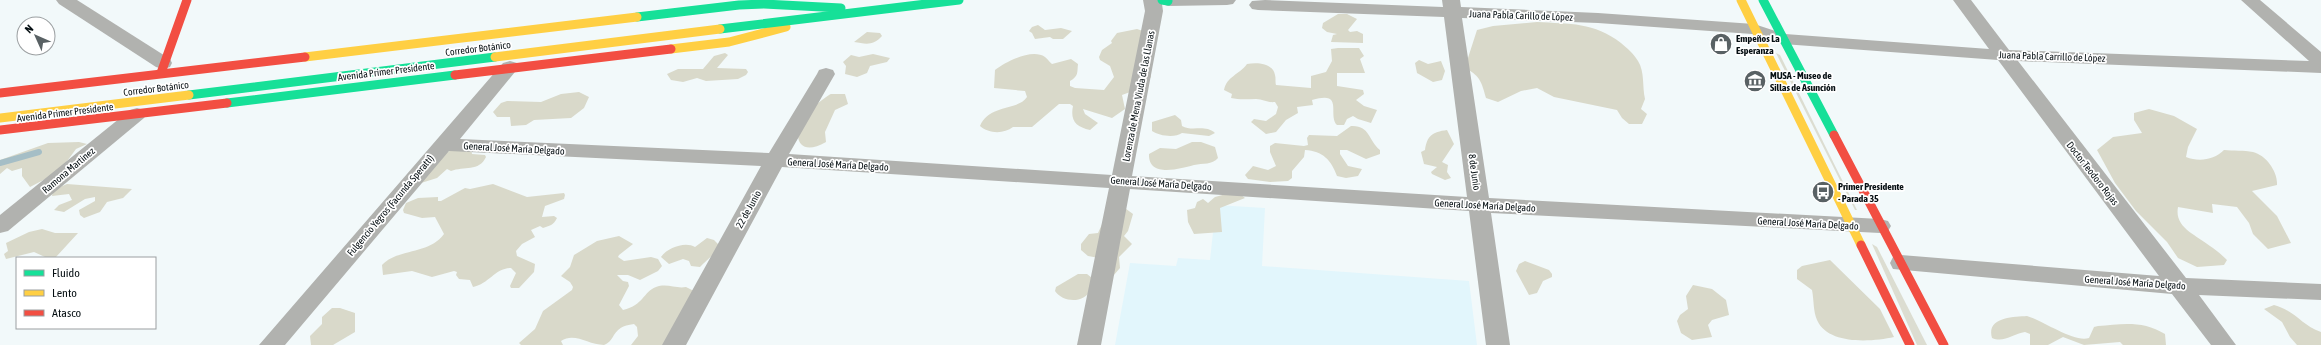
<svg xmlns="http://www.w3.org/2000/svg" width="2321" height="345" viewBox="0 0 2321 345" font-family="'Asap Condensed',sans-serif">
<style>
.built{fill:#e2f6fc}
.green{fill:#dcddd1}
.forest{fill:#d9d9ca}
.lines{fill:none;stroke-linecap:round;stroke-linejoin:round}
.stream{stroke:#a5bec6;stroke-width:6}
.street{fill:#b1b2af;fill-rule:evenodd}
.fast{stroke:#16e098;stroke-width:9}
.slow{stroke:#ffcf43;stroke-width:9}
.jam{stroke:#f24e42;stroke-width:9}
.fast-bridge{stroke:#16e098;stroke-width:9}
.slow-bridge{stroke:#ffcf43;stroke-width:9}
.labels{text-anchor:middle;stroke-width:3.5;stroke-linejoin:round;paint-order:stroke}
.street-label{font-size:10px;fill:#060f13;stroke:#fff}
.poi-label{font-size:10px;font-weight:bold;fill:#060f13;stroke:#fff;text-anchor:start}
</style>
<rect width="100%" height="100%" fill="#f2f9fa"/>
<polygon class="built" points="1216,205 1265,208 1262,266 1469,281 1477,345 1115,345 1130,263 1176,266 1178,258 1210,260"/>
<g class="green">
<polygon points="1776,53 1780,55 1857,210 1855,210"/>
<polygon points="1872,244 1877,247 1927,345 1917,345"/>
</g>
<g class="forest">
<polygon points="1338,14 1347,14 1357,19 1348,30 1350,32 1357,31 1363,34 1363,43 1331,42 1333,35 1337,34 1327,32 1322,28 1323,23"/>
<path d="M1537 22C1570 24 1594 22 1621 43 1627 48 1634 54 1638 61 1645 72 1642 87 1645 99L1641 109 1647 114 1642 124H1629L1622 118 1617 110 1554 97 1537 88 1521 91 1498 102 1486 98C1482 83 1480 76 1467 69V61L1477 30 1493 26Z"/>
<polygon points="1038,25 1045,30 1061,28 1072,31 1063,39 1053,39 1050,37 1035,39 1032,33 1029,31 1032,27"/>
<path d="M1137 29 1143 31 1137 54 1150 71 1151 77 1141 88 1122 95 1125 109 1112 118 1083 109 1085 114 1098 123 1090 130C1076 127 1070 121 1073 106L1070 104H1059L1032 127H1013C1004 134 989 134 980 126 989 104 1018 111 1027 97L1025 91 994 88 995 70C1005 62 1032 48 1045 57 1048 59 1049 62 1052 64L1071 59 1078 64C1077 72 1079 76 1070 81V86L1075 88 1104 90 1114 77 1110 66 1100 60 1099 57 1102 50 1112 43 1111 41 1117 33Z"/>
<path d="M867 32 880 33 882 36C873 46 866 44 854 42Z"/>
<path d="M1338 48H1359L1364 56 1360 59 1365 73H1337V86L1363 90 1364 94 1356 100 1364 106 1377 110 1371 123 1358 119 1353 116 1347 119 1344 125H1337C1327 115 1345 90 1312 100L1313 105 1297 107 1298 113 1286 120 1276 132 1266 134 1251 122 1254 119 1266 121 1276 114 1278 107 1275 102C1267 103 1263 99 1256 99 1247 99 1240 100 1231 98L1232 94 1224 90C1227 76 1239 75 1247 64 1257 62 1273 63 1275 75 1276 78 1275 81 1276 85L1311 88V76L1326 72 1332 61 1331 49Z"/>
<polygon points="725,53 728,55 717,68 746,69 748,72 746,75 738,79 706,81 697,78 683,82 671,80 667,74 678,69 703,69 714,56"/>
<polygon points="873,54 890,58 887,62 870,66 867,73 857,77 845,74 846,66 843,62 851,55 859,57"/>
<polygon points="1419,60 1428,64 1441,61 1445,71 1442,80 1433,82 1417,73 1415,63"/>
<polygon points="579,92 589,97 584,108 571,118 534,120 526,125 511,126 510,117 497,117 493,112 501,103 507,101 541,102 561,94"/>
<path d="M831 94H845L848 104 835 110 825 132 826 142C798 158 791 136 805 114 806 112 828 95 831 94Z"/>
<path d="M2149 109 2174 116 2197 129 2188 147 2186 157C2199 162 2214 160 2224 150 2233 151 2244 150 2253 152 2266 155 2278 172 2277 185L2252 191 2277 216 2291 243 2268 249 2253 234 2249 223 2237 207 2212 204 2213 213 2178 207C2174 228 2197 235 2210 246 2216 250 2222 255 2227 260L2224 265 2197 267 2178 258 2167 242 2136 211 2115 183 2097 150 2113 137 2142 133 2134 120V113Z"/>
<path d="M1175 115 1181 120 1182 126C1192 132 1205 124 1215 133L1209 136 1182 133C1175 138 1159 136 1152 131V122Z"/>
<path d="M1351 126C1370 125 1368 140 1380 150V154L1366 159 1347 150H1340V154L1348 166 1362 169 1358 176 1346 178 1337 176C1331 160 1323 151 1305 150L1304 157 1292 171V178L1288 181 1270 182 1248 179 1245 175 1253 166 1268 170 1276 166 1270 152V146L1275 143 1304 146 1308 145 1307 138 1309 135 1337 136Z"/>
<path d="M1447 130 1454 144 1442 162 1448 165 1447 172 1451 178 1445 180 1432 174 1431 172 1437 167 1424 164 1421 152 1425 150C1427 136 1432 132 1447 130Z"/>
<polygon points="79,142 87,144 76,149 59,172 30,187 22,176 22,168 12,171 7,168 0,174 0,160 48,143"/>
<path d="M1192 142H1201L1215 147 1218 158C1212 165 1203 163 1194 165 1182 168 1148 179 1149 154L1160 148 1176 149Z"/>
<path d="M455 148H471L472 154 485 155 486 157C479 172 464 166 451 171L447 169 437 178 421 183 418 168Z"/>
<polygon points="67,184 132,189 123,198 107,202 100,212 84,218 80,215 79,210 95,201 95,197 85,199 64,212 54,210 59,205 72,200 69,194 52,196 53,190"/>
<path d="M493 184 527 197 564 193 565 195 564 199 545 206 542 217 554 216 557 218C554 225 549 226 543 228L540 226 531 230 535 237 522 244 516 251 517 256 535 264 534 272 519 288H511L510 286 516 273 511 268C495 268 489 284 473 287L470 280 459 279 456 275 457 272 454 271 432 277 412 271 383 275 382 265C398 248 429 255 444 234L435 217 422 218 404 213 403 210 406 203 418 198 438 197V201H441L465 188 470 189Z"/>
<polygon points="1226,194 1241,195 1245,198 1220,208 1222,232 1194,234 1188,222 1187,210 1195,208 1197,202 1203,199 1208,203 1215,197"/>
<polygon points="1122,206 1133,214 1128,231 1124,236 1132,244 1119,257 1120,268 1113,276 1099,258 1088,256 1081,250 1081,244 1089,234 1098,233 1104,220"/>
<polygon points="42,229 55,233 78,233 56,257 45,257 34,252 6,259 4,254 8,251 6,243 29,232"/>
<path d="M619 236 633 244 619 255 618 257 624 261 651 257 658 259 662 266 658 271 640 280 628 275H617L623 281 628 282 629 286 619 305 623 310C644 305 643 292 656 287 667 283 676 289 686 287L696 292 671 345H631L638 336 637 327 634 324C610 327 617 340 604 345 588 345 575 332 561 341L563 345H521L519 343 535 329 543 311 572 290 573 287 570 282 561 276 570 267 574 255 579 252 597 241Z"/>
<path d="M707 238 714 240 720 246C715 255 707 259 700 267L691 266 689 261 683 259 669 264 661 257C667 248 685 241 695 247Z"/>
<path d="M1830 260 1880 309 1894 337C1871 342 1828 345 1817 320 1813 311 1814 300 1812 290L1797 279V270L1802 266Z"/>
<polygon points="1525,261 1549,270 1552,274 1552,277 1543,281 1537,293 1529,295 1516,271 1519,264"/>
<path d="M1078 274H1087L1092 278C1092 282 1092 287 1090 291 1083 304 1062 302 1055 291L1056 287Z"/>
<polygon points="1693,285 1712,289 1726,300 1729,315 1712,320 1708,325 1712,337 1692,340 1681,333 1677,321 1680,315 1688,309 1686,296"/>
<path d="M2274 305C2296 311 2301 325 2321 332V345H2297L2290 337 2282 322 2264 309Z"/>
<polygon points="332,308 340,308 355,313 355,332 333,345 311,345 310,336 322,324 322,317"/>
<path d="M2027 316C2044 321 2074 343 2089 338L2094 327 2098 326C2121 324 2143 320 2165 334L2166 345H2123L2120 342 2084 345 2063 337 2048 345H2030V334L2025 332C2013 334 2004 343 1992 338 1986 317 2013 317 2027 316Z"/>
</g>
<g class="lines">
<polyline class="stream" points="0,163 39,152"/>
<g class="street">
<polygon points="56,0 77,0 170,59 172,63 170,67 163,69 156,67 59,4"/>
<polygon points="1143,0 1236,0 1233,4 1227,5 1168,6 1162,4 1163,11 1132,176 1467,197 1444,17 1258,10 1252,9 1249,5 1252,1 1265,0 1443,7 1442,0 1460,0 1461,7 1598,13 1754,24 1785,34 1989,49 1953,0 1971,0 2009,50 2309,61 2241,0 2260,0 2321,52 2321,73 2018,61 2186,278 2321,284 2321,300 2199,295 2236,345 2211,345 2172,294 1893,269 1890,263 1893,257 1901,255 2159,276 1998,60 1783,44 1752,34 1598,23 1462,18 1489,198 1880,219 1888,221 1891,226 1888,231 1880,233 1491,213 1510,345 1486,345 1469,211 1130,189 1101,345 1077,345 1109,188 782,167 686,345 662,345 761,166 449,151 285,345 259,345 503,63 510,61 517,63 519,67 460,139 769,153 817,74 819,70 826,68 833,70 835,74 789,154 1112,175 1145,11"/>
<polygon points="137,108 144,110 147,114 144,118 8,231 0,233 0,215 130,110"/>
</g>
<g class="fast">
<polyline points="1162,0 1168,1"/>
<polyline points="1763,0 1834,135"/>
<polyline points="637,17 739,5 764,4 841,8"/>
<polyline points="227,103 455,75"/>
</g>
<g class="slow">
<polyline points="1741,0 1861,245"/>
<polyline points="671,49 729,42 786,27"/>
<polyline points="305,57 637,17"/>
</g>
<g class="jam">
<polyline points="161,73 187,0"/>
<polyline points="455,75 671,49"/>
<polyline points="0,93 305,57"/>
<polyline points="0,130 227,103"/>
<polyline points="1834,135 1944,345"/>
<polyline points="1861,245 1910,345"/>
</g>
<g class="fast-bridge">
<polyline points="720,29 959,0"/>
<polyline points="189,95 495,57"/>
</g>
<g class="slow-bridge">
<polyline points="495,57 720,29"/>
<polyline points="0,118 189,95"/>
</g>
</g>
<defs>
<g id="shop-disc" transform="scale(1.15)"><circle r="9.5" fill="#596164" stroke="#fff"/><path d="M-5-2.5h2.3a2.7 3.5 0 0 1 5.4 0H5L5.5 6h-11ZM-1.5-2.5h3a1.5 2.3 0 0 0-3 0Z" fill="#fff"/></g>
<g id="museum-disc" transform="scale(1.15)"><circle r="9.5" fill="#596164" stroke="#fff"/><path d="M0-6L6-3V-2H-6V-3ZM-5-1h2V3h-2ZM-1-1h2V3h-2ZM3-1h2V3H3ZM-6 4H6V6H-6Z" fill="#fff"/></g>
<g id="bus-disc" transform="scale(1.15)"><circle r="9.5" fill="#596164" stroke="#fff"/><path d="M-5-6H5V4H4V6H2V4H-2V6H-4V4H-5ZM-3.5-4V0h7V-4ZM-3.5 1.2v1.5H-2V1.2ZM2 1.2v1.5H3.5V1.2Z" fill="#fff"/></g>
</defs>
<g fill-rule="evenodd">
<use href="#shop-disc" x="1721" y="44"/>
<use href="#museum-disc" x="1755" y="81"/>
<use href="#bus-disc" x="1823" y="192"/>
</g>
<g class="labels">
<g class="street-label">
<text transform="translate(1521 15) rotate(2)" y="4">Juana Pabla Carillo de López</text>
<text transform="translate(478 48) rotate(-7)" y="4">Corredor Botánico</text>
<text transform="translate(2052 56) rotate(2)" y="4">Juana Pabla Carrillo de López</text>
<text transform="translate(386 71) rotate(-7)" y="4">Avenida Primer Presidente</text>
<text transform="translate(156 88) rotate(-7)" y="4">Corredor Botánico</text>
<text transform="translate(1138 96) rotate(-79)" y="4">Lorenza de Mena Viuda de las Llanas</text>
<text transform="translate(65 112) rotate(-7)" y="4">Avenida Primer Presidente</text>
<text transform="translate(514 148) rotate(3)" y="4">General José María Delgado</text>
<text transform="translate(838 164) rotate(3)" y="4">General José María Delgado</text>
<text transform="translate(68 170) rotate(-40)" y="4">Ramona Martinez</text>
<text transform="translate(1475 172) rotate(82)" y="4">8 de Junio</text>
<text transform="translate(2093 173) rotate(52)" y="4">Doctor Teodoro Rojas</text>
<text transform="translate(1161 183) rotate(4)" y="4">General José María Delgado</text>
<text transform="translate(390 205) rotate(-50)" y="4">Fulgencio Yegros (Facunda Speratti)</text>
<text transform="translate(1485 205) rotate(3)" y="4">General José María Delgado</text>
<text transform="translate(748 209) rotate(-61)" y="4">22 de Junio</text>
<text transform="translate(1808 223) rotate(3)" y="4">General José María Delgado</text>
<text transform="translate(2135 282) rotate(4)" y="4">General José María Delgado</text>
</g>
<g class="poi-label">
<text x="1736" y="42">Empeños La<tspan x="1736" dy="12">Esperanza</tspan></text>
<text x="1770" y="79">MUSA - Museo de<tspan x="1770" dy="12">Sillas de Asunción</tspan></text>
<text x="1838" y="190">Primer Presidente<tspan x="1838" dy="12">- Parada 35</tspan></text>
</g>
</g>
<rect x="16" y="257" width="140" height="72" fill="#ffffff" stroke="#9b9fa1"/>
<rect x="24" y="270" width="20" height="6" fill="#16e098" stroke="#9b9fa1"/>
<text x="52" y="277" font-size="12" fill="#060f13">Fluido</text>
<rect x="24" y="290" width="20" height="6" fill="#ffcf43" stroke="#9b9fa1"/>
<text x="52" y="297" font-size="12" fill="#060f13">Lento</text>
<rect x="24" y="310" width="20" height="6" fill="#f24e42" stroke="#9b9fa1"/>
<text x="52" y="317" font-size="12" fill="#060f13">Atasco</text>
<g transform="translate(36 36) rotate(315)"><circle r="19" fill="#ffffff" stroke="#9b9fa1"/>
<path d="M0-3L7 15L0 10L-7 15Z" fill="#596164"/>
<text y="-6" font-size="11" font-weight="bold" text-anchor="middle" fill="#060f13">N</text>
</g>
</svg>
